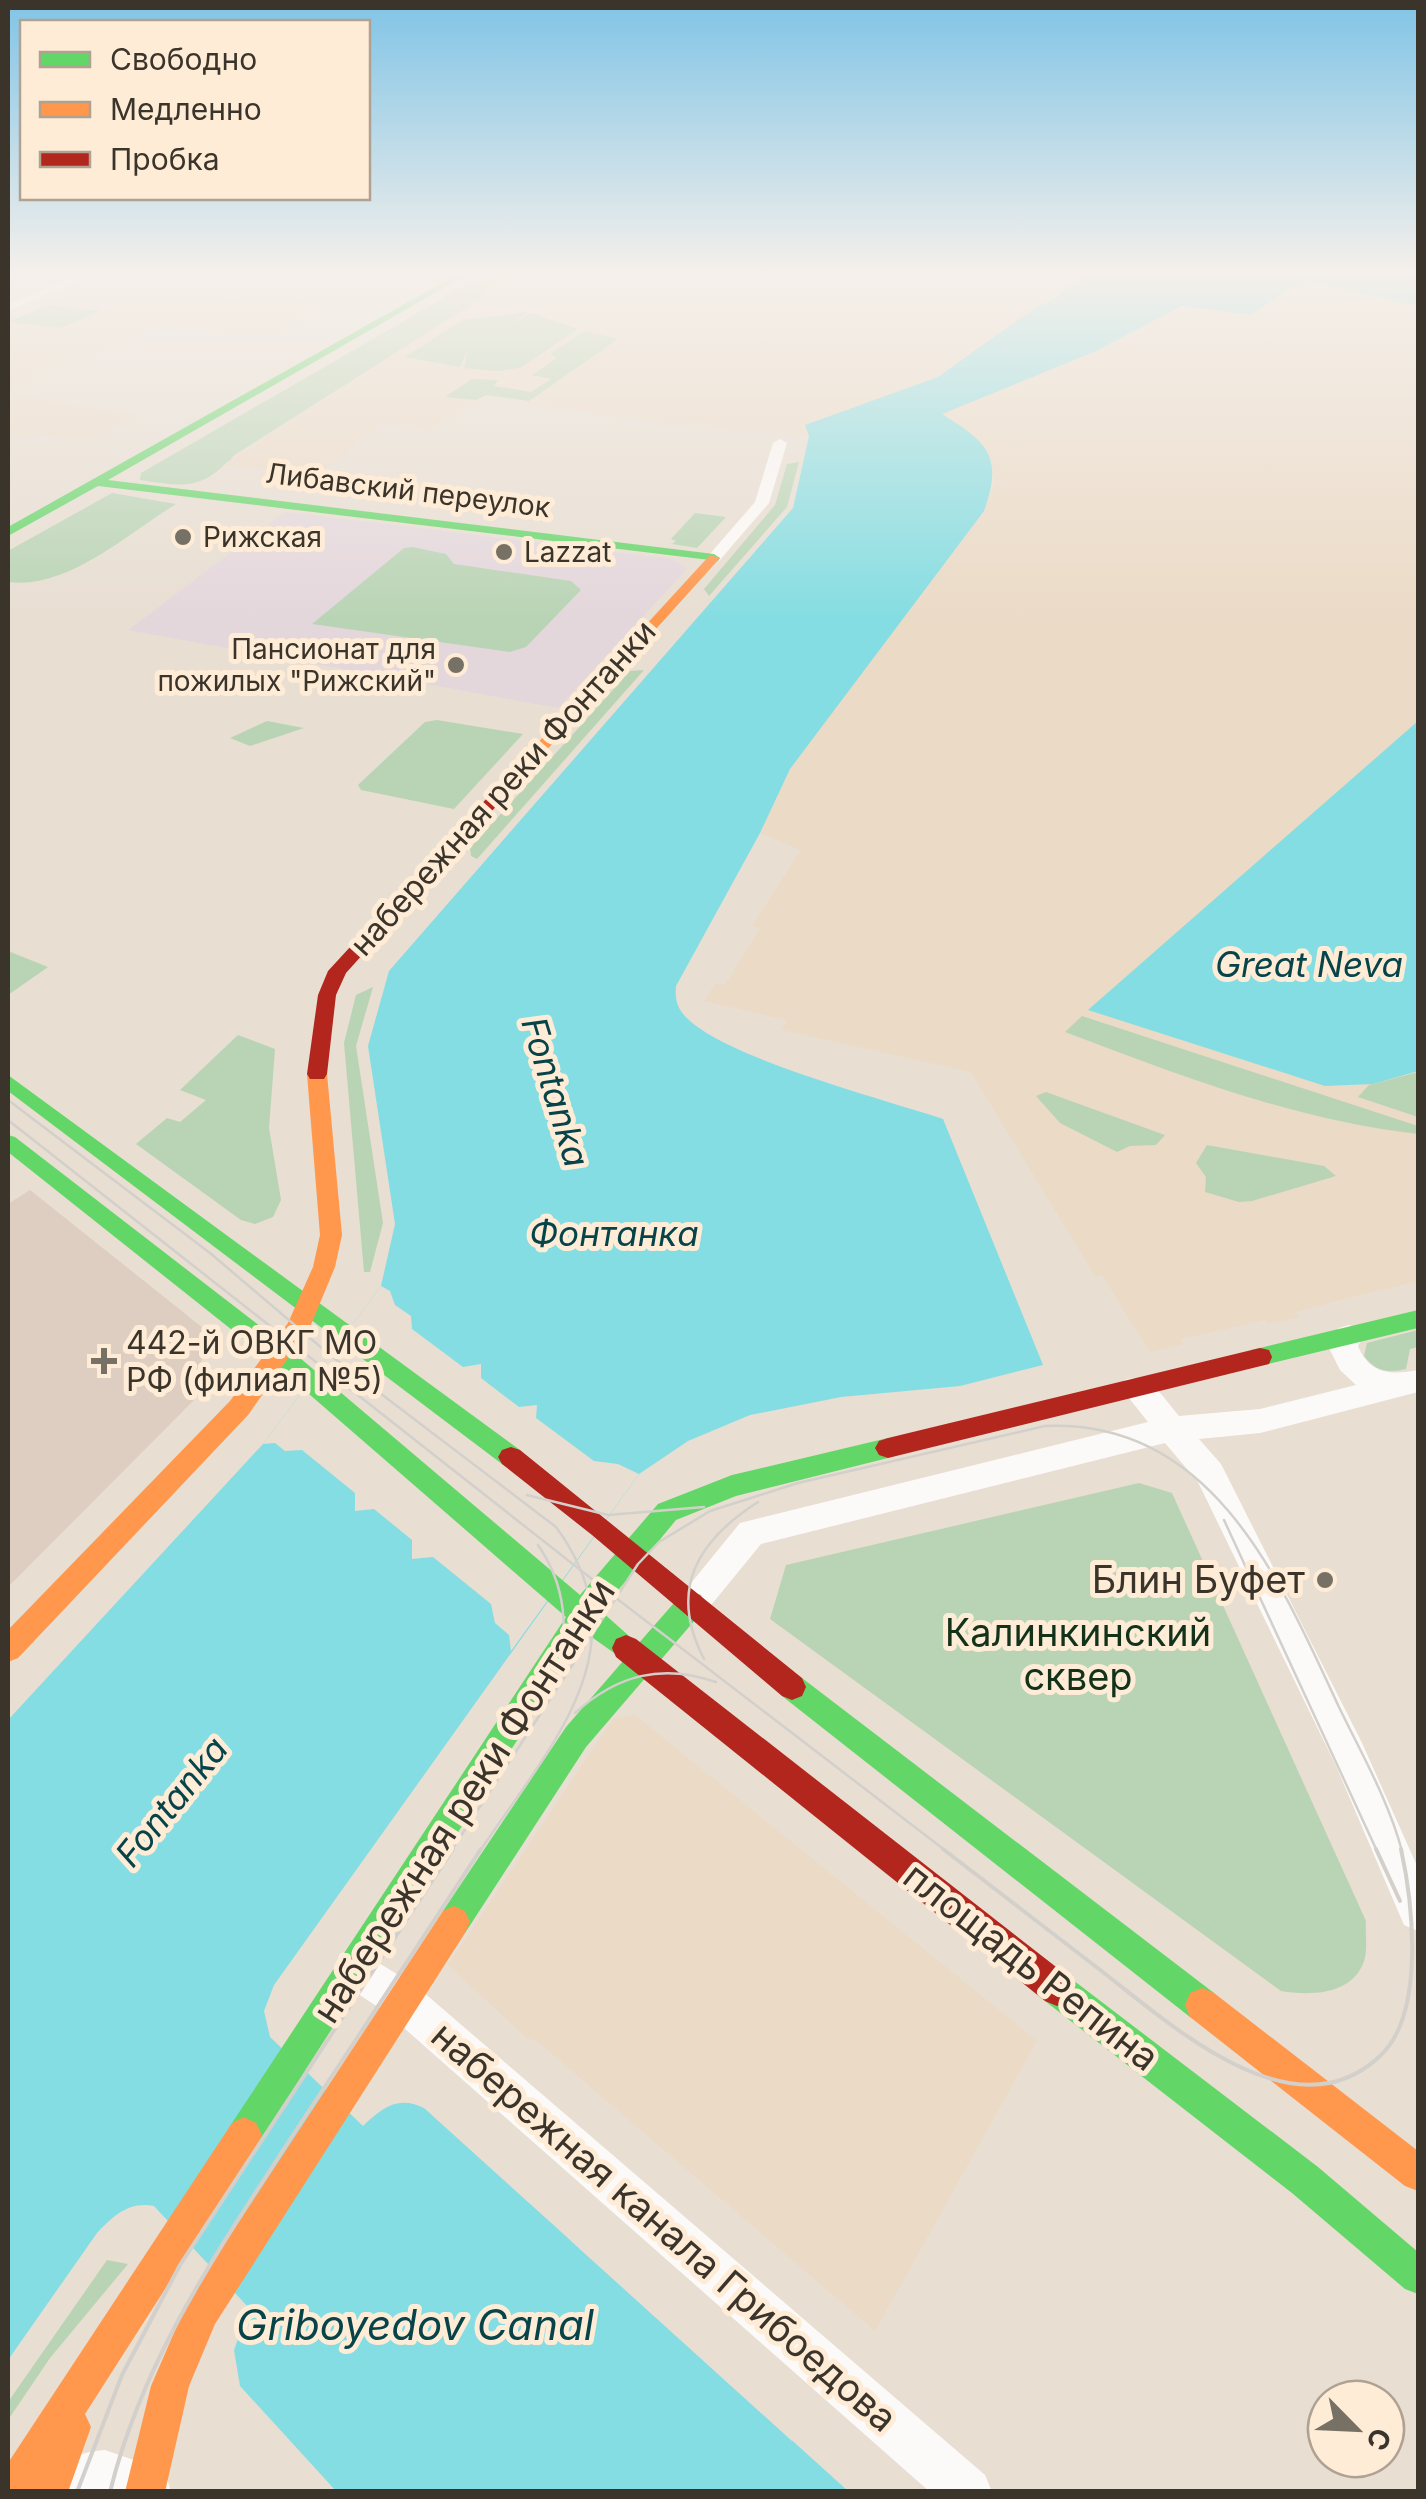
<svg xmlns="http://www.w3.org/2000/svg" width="1426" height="2499" viewBox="0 0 1426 2499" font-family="Inter,sans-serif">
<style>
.commercial{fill:#e4d7dc}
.built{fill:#ebdac6}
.medical{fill:#decec2}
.green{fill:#b9d4b5}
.water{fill:#84dde2}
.pier{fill:#e8ded2}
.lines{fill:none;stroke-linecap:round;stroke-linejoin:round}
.street{fill:#fcfaf8;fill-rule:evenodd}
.fast{fill:#63d668;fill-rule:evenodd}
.slow{fill:#ff974d;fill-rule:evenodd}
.jam{fill:#b3261e;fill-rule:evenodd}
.tram-far1{stroke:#d3d0cc;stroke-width:2.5}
.tram{stroke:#d3d0cc;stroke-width:4}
.poi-dot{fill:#777065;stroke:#feecd7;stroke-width:4}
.labels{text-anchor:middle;stroke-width:10;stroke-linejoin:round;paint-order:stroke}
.far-street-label{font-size:28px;fill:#3a342b;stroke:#feecd7}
.far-poi-label{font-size:28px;fill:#3a342b;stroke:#feecd7;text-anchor:start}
.street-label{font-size:32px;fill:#3a342b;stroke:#feecd7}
.poi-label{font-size:32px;fill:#3a342b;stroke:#feecd7;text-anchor:start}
.water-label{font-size:35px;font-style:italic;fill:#06444a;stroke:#feecd7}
.near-poi-label{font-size:38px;fill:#3a342b;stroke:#feecd7;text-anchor:end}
.near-park-label{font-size:38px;fill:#12321a;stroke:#feecd7}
.near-street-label{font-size:38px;fill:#3a342b;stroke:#feecd7}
.near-water-label{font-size:42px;font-style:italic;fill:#06444a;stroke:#feecd7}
</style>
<rect width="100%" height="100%" fill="#e8ded2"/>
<polygon class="commercial" points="285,512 673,559 687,569 558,708 128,630"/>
<g class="built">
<polygon points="209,270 445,270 424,282 369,276 358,283"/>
<polygon points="567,270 1097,270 938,377 806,425 809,436 667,423 526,404 528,400 486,395 431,430 383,423 320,473 222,466 507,279 538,282 572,272"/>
<polygon points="1321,284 1418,306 1418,721 1089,1010 1325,1086 1373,1084 1418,1071 1418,1281 1332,1302 1297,1312 1299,1317 1269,1324 1265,1320 1181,1339 1183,1344 1150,1352 1102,1275 1095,1276 971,1072 782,1030 787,1020 704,1001 716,983 725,985 760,928 752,926 801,850 760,833 790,769 984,511 995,481 986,449 955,421 940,414 1096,351 1182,306 1251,315 1292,287"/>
<polygon points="251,295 329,304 269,336 161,325 85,357 55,364 8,391 8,318 50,300 108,307 129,297 241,300"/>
<polygon points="21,396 67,403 65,405 137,415 87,442 30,433 21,438 8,436 8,403"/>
<polygon points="635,1715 1037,2041 875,2331 537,2041 527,2038 448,1965 613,1719"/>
</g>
<polygon class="medical" points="30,1190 203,1328 200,1394 8,1587 8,1204"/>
<g class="green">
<path d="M492 270H523L535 279 508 278 483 293 488 294 233 456C232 460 228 461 225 464 200 490 179 486 140 480L141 473Z"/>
<polygon points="48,305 101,311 61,328 8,322"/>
<polygon points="528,312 512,323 531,313 578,329 520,368 496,371 464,368 468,350 460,367 405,357 462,320"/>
<polygon points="585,331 618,339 529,401 486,395 477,400 445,397 472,379 498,380 494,386 531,392 551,379 532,375 557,358 550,354"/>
<polygon points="799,462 787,507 709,596 704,589 775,505 787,464"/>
<path d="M112 493 176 504C127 534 67 590 8 582V551Z"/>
<polygon points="695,513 726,517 697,548 672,544 676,541 671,539"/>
<polygon points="412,547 446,554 454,564 571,581 581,590 526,647 510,652 312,624 404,548"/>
<polygon points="644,670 477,859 471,856 470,848 630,671"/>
<polygon points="437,720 523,734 454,809 361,790 358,785 425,722"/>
<polygon points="267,721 304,728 250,746 230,738"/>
<polygon points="8,951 48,967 8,995"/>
<polygon points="373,987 356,1046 383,1223 370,1272 364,1272 344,1043 356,995"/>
<path d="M1082 1016 1418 1126V1134C1295 1120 1181 1076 1065 1032Z"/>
<polygon points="238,1035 275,1049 269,1128 281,1200 273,1217 255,1224 241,1220 136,1144 167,1118 180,1122 206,1100 180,1090"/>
<polygon points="1418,1072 1418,1117 1358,1097 1369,1085"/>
<polygon points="1046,1092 1165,1135 1156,1145 1130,1146 1117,1152 1060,1123 1036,1096"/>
<polygon points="1207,1145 1324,1166 1336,1176 1252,1201 1239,1202 1205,1192 1206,1177 1196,1163"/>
<path d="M1418 1330V1347L1410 1349 1406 1369C1388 1373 1376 1372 1364 1356L1367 1343Z"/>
<path d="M1139 1483 1172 1493 1366 1921C1365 1933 1368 1950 1364 1961 1353 1995 1310 1996 1281 1991L770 1619 786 1565Z"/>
<polygon points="107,2260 128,2264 50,2358 8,2420 8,2402"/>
</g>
<g class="water">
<path d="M1097 270H1418V306L1321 284 1292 287 1251 315 1182 306 1096 351 942 414C987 442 1004 456 984 511L790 769 760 833 676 986C675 998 676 1005 684 1015 720 1057 884 1099 943 1119L1043 1365 960 1386 841 1397 750 1415 688 1441 639 1474 274 1985 264 2011 270 2037 363 2126C382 2108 398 2095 424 2108L848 2491H336L240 2386 234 2350 249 2308 154 2206C129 2201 113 2216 97 2233L8 2360V1720L263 1444 381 1286 395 1224 368 1046 389 971 793 508 809 436 805 425 938 377 1036 307 1061 296 1057 294Z"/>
<polygon points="1418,721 1418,1071 1373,1084 1325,1086 1088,1010"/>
</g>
<g class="pier">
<polygon points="381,1286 390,1291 395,1305 411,1316 412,1329 463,1367 481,1364 481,1378 519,1407 537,1405 536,1418 594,1461 618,1464 639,1474 511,1651 509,1635 495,1623 491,1604 433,1557 412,1559 412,1540 374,1509 355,1511 355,1493 302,1450 285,1451 275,1443 263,1444"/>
<polygon points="574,2237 794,2437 792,2441 571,2241"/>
</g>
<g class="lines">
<g class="street">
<polygon points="90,270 104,270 8,311 8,304"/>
<polygon points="536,270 551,270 565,276 560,279"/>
<polygon points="780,439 787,443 769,503 719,561 709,561 709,555 755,502 773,443"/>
<path d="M1349 1325 1359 1328 1364 1336 1358 1346C1370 1375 1392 1375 1418 1370V1392L1260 1433 1199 1439 1221 1464 1362 1743 1418 1868V1931L1404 1925 1336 1766 1198 1482 1165 1443 761 1544 703 1615 691 1619 679 1615 674 1604 740 1523 1148 1422 1121 1388 1125 1380C1150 1372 1164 1399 1179 1416L1260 1409 1356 1385 1340 1370 1328 1346 1339 1328Z"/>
<polygon points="354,1948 415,1985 985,2475 992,2492 930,2492 387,2013 340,1982 334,1968 340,1954"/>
<path d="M105 2450 165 2471 171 2492H40C50 2465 76 2452 105 2450Z"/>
</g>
<g class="fast">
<polygon points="465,270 475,270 108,480 714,554 720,558 718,561 98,486 8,536 8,527"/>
<polygon points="8,1075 520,1450 524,1457 520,1464 511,1467 502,1464 8,1091"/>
<polygon points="8,1135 15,1137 287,1347 580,1595 658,1504 732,1475 888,1438 897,1441 901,1448 897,1455 888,1458 736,1496 676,1520 601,1611 638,1644 681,1595 691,1592 701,1595 705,1604 701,1613 586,1747 465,1933 454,1938 443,1933 438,1922 443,1911 566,1727 624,1660 586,1633 256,2147 244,2153 232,2147 226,2135 232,2123 566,1617 271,1361 8,1152"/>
<polygon points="1418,1310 1418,1328 1260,1366 1251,1364 1248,1357 1251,1350 1260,1348"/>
<polygon points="792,1674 802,1678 1214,1993 1219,2005 1214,2017 1202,2022 1190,2017 782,1696 778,1687 782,1678"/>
<polygon points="1057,1972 1069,1977 1318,2167 1418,2252 1418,2294 1405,2289 1292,2193 1045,2001 1040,1989 1045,1977"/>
</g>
<g class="slow">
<polygon points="710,555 720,558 544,753 534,753 534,747"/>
<polygon points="317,1068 327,1074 342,1235 335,1267 310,1327 248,1415 18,1658 8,1662 8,1630 230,1401 288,1323 313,1267 320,1235 307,1074"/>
<polygon points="454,1906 465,1911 470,1922 465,1933 215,2324 189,2386 165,2492 125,2492 151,2386 189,2298 443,1911"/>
<polygon points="1202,1988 1214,1993 1418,2151 1418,2191 1405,2186 1190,2017 1185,2005 1190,1993"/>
<polygon points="244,2117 256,2123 262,2135 256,2147 85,2414 91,2427 68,2492 8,2492 8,2463 232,2123"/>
</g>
<g class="jam">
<polygon points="534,747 547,750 346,973 336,995 327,1074 324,1079 310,1079 307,1074 318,995 328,971"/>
<polygon points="1260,1348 1269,1350 1272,1357 1269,1364 888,1458 879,1455 875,1448 879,1441 888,1438"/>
<polygon points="511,1447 520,1450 802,1678 806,1687 802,1696 792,1700 782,1696 592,1535 502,1464 498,1457 502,1450"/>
<polygon points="626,1635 636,1639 1069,1977 1074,1989 1069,2001 1057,2006 1045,2001 616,1657 612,1648 616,1639"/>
</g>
<g class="tram-far1">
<path d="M8 1100 210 1253 330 1355 556 1527C646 1649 548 1748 480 1851"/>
<polyline points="8,1120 616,1598"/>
<polyline points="527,1495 608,1515 704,1507"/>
<polyline points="1224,1520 1377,1851"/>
<path d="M538 1545C567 1587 568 1629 558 1678"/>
<polyline points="616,1598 946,1851"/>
<path d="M616 1598 638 1564 659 1542 710 1511 798 1483 1045 1426C1211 1419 1279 1577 1338 1705 1361 1753 1388 1799 1402 1851"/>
<path d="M704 1659C668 1590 697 1541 758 1502"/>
<path d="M575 1713C617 1675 662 1663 716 1682"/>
<polyline points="451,1851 616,1598"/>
</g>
<g class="tram">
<path d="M943 1849C994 1888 1044 1927 1095 1966 1165 2019 1293 2141 1381 2055 1425 2013 1413 1904 1401 1849"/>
<polyline points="1376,1849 1400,1901"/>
<polyline points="77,2492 122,2375 180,2265 453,1849"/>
<path d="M110 2492C143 2358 219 2249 293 2135 356 2040 419 1944 481 1849"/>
</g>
</g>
<linearGradient id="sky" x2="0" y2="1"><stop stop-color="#80c4e6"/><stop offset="0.44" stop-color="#f5f0eb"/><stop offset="1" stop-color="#f5f0eb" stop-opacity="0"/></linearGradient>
<rect width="1426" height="620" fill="url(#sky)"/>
<g class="poi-dot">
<circle cx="183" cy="537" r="10"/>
<circle cx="504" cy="552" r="10"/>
<circle cx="456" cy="665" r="10"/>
<path d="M99 1346h10v10h10v10h-10v10h-10v-10h-10v-10h10z"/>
<circle cx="1325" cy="1580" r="10"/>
</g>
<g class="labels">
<g class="far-street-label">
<text transform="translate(408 490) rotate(7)" y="10">Либавский переулок</text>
</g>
<g class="far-poi-label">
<text x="203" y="547">Рижская</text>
<text x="524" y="562">Lazzat</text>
<text x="436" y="659" text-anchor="end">Пансионат для<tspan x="436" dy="32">пожилых "Рижский"</tspan></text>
</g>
<g class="street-label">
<text transform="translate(503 788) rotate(-48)" y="11">набережная реки Фонтанки</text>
</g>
<g class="poi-label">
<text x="126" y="1354">442-й ОВКГ МО<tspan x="126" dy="37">РФ (филиал №5)</tspan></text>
</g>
<g class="water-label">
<text x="1309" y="977">Great Neva</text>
<text transform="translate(555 1092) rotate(73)" y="12">Fontanka</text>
<text x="614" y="1246">Фонтанка</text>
<text transform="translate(172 1802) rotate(-51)" y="12">Fontanka</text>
</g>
<g class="near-poi-label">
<text x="1305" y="1593">Блин Буфет</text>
</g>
<g class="near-park-label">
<text x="1078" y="1646">Калинкинский<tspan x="1078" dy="44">сквер</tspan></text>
</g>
<g class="near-street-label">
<text transform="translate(464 1801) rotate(-57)" y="13">набережная реки Фонтанки</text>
<text transform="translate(1031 1967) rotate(38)" y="13">площадь Репина</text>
<text transform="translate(664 2227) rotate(41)" y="13">набережная канала Грибоедова</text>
</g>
<g class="near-water-label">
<text x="415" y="2340">Griboyedov Canal</text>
</g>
</g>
<rect width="1426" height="2499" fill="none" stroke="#3a342b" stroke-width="20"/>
<rect x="20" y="20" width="350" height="180" fill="#feecd7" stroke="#b0a292" stroke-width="2.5"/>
<rect x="40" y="52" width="50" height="15" fill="#63d668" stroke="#b0a292" stroke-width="2.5"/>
<text x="110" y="70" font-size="30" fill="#3a342b">Свободно</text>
<rect x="40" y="102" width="50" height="15" fill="#ff974d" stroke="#b0a292" stroke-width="2.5"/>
<text x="110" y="120" font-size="30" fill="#3a342b">Медленно</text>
<rect x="40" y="152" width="50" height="15" fill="#b3261e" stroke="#b0a292" stroke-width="2.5"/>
<text x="110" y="170" font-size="30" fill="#3a342b">Пробка</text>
<g transform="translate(1356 2429) rotate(114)"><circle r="48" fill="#feecd7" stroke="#b0a292" stroke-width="2.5"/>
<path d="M0-8L18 38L0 25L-18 38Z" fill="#777065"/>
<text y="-15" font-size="28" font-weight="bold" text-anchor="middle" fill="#3a342b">С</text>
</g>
</svg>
